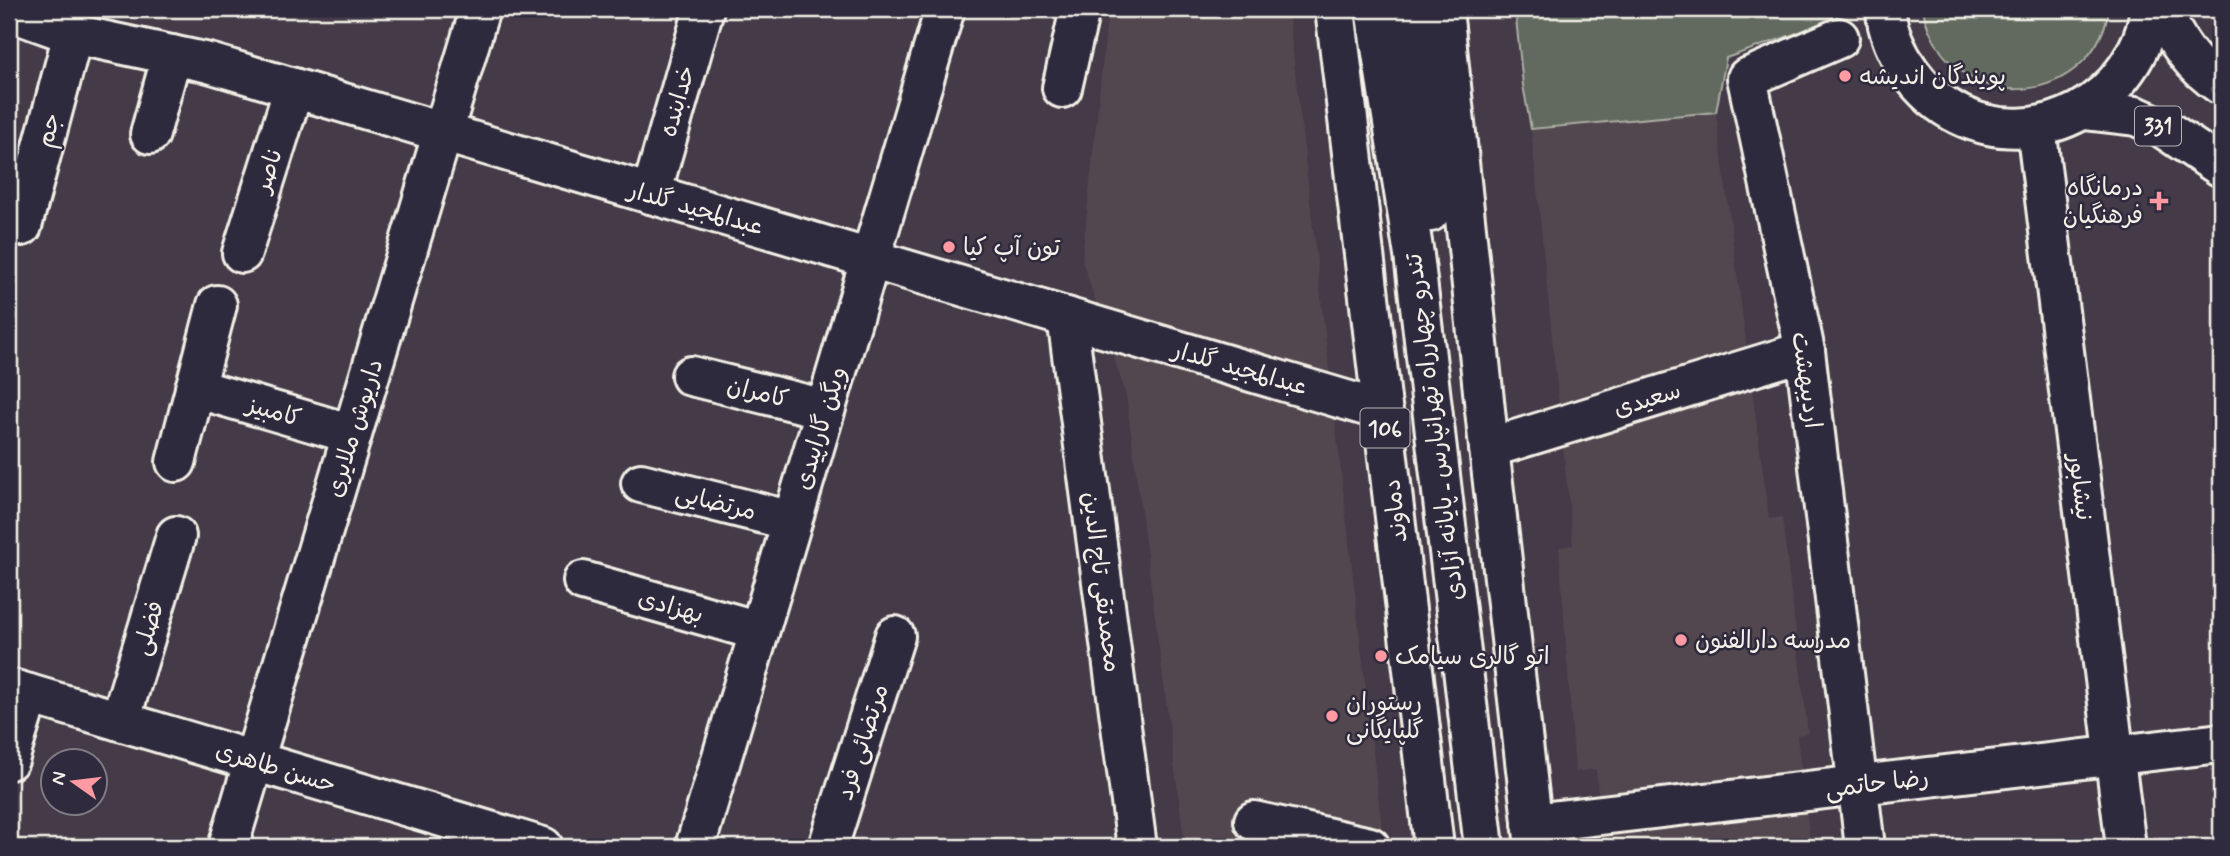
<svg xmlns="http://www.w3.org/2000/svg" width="2230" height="856" viewBox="0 0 2230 856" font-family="Mynerve,'Playpen Sans Arabic',sans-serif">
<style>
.built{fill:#524650}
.green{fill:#626a5e;stroke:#abaea3;stroke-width:2}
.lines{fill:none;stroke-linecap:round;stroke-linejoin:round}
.minor-casing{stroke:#f4f1e8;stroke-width:44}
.major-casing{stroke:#f4f1e8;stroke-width:44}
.minor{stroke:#2f2a3d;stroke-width:38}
.major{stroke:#2f2a3d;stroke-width:38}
.poi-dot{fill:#ff9aa2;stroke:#2f2a3d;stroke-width:2.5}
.labels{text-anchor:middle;stroke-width:5;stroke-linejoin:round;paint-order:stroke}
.shield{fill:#2f2a3d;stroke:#b9b5b5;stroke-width:2}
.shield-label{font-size:23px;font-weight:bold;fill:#f4f1e8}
.poi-label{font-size:24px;fill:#f4f1e8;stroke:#2f2a3d;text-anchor:start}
.street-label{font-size:24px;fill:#f4f1e8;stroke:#2f2a3d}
</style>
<rect width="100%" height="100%" fill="#443a48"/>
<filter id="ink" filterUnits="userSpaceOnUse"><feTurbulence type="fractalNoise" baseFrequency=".0143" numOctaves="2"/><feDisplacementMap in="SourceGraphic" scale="14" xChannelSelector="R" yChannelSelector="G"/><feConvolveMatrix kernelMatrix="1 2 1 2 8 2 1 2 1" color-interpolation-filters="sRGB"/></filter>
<g filter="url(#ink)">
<g class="built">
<polygon points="1108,9 1288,9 1384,847 1185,847 1126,395 1082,260"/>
<polygon points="1716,112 1769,519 1782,517 1808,733 1797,735 1811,847 1603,847 1596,769 1575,772 1559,547 1573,545 1531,129"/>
</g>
<g class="green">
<polygon points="1515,9 1837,9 1837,19 1726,58 1716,112 1531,129 1523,85"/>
<path d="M1923 9H2109C2096 91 1994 118 1942 53 1933 40 1925 24 1923 9Z"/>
</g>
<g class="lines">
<g class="minor-casing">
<g id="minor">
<polyline points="1375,9 1414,255 1484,847"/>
<polyline points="1413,9 1430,212"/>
<polyline points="9,11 73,34 209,63 1383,411"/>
<polyline points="1839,38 1747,78 1805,351 1865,847"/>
<polyline points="1062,88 1080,9"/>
<polyline points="2036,127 2126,847"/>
<polyline points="150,134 172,55"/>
<polyline points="651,194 704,9"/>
<polyline points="22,226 73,34"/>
<polyline points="242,253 294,88"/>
<polyline points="1067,317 1137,847"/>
<polyline points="691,376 825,409"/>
<polyline points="195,388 352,434"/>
<polyline points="1489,448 1805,351"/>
<polyline points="176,462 217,305"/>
<polyline points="641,483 792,521"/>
<polyline points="583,581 759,631"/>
<polyline points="9,688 543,847"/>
<polyline points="120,721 176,536"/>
<polyline points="9,760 29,694"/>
<polyline points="1254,821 1370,847"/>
<polyline points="1532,823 2221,743"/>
<polyline points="228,847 480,9"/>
<polyline points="695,847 945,9"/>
<polyline points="828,847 895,636"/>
</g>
</g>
<g class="major-casing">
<g id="major">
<polyline points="1335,9 1434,847"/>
<polyline points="1443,9 1489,448 1535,847"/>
<path d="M1886 9C1886 31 1898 55 1910 72 1965 150 2074 144 2127 68 2138 52 2149 29 2149 9"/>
<path d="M2162 9C2175 41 2192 66 2221 85"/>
<polyline points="2084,110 2136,116 2163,128 2221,167"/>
</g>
</g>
<use href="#minor" class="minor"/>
<use href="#major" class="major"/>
</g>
</g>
<g class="poi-dot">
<circle cx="1845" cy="76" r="7"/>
<path d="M2155.5 190.5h7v7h7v7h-7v7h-7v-7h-7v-7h7z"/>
<circle cx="949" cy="247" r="7"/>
<circle cx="1681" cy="640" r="7"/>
<circle cx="1381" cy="656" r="7"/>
<circle cx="1332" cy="716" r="7"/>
</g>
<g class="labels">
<g class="shield">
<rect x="2135" y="106.5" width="46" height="39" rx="5"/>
<rect x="1360.5" y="408.5" width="49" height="39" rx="5"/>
</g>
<g class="shield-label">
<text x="2158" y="134">331</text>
<text x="1385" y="436">106</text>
</g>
<g class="poi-label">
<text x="1859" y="84">پویندگان اندیشه</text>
<text x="2143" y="195" text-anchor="end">درمانگاه<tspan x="2143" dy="28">فرهنگیان</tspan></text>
<text x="963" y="255">تون آپ کیا</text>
<text x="1695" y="648">مدرسه دارالفنون</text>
<text x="1395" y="664">اتو گالری سیامک</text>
<text x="1346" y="710">رستوران<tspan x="1346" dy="28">گلپایگانی</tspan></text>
</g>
<g class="street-label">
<text transform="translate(677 101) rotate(-74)" y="8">خدابنده</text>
<text transform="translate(48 130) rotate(-75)" y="8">جم</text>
<text transform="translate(268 170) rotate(-72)" y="8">ناصر</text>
<text transform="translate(696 208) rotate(16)" y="8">عبدالمجید گلدار</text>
<text transform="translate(1240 368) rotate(16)" y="8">عبدالمجید گلدار</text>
<text transform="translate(1807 380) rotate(82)" y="8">اردیبهشت</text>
<text transform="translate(758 392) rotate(14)" y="8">کامران</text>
<text transform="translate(1647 399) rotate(-17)" y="8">سعیدی</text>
<text transform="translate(274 411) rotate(16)" y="8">کامبیز</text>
<text transform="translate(1434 427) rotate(-97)" y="8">تندرو چهارراه تهرانپارس ـ پایانه آزادی</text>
<text transform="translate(354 428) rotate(-73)" y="8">داریوش ملایری</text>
<text transform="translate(820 428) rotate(-73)" y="8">ویگن گاراپیدی</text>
<text transform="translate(2081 487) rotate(83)" y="8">نیشابور</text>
<text transform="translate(716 502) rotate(14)" y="8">مرتضایی</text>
<text transform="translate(1395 511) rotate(-97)" y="8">دماوند</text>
<text transform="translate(1102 582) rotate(83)" y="8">محمدتقی تاج الدین</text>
<text transform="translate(671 606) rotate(16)" y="8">بهزادی</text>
<text transform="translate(148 628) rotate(-73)" y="8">فضلی</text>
<text transform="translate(862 742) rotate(-72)" y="8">مرتضائی فرد</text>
<text transform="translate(276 767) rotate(17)" y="8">حسن طاهری</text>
<text transform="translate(1877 783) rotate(-7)" y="8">رضا حاتمی</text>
</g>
</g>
<rect width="2230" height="856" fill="none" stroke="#2f2a3d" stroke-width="35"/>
<rect x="18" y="18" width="2195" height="821" fill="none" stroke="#f4f1e8" stroke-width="2.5" filter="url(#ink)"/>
<g transform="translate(74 782) rotate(284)"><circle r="33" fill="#2f2a3d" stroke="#7e7a81" stroke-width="2"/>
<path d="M0-5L12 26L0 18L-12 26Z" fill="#ff9aa2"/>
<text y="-10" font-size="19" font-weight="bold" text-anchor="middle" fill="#f4f1e8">N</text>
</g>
</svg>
